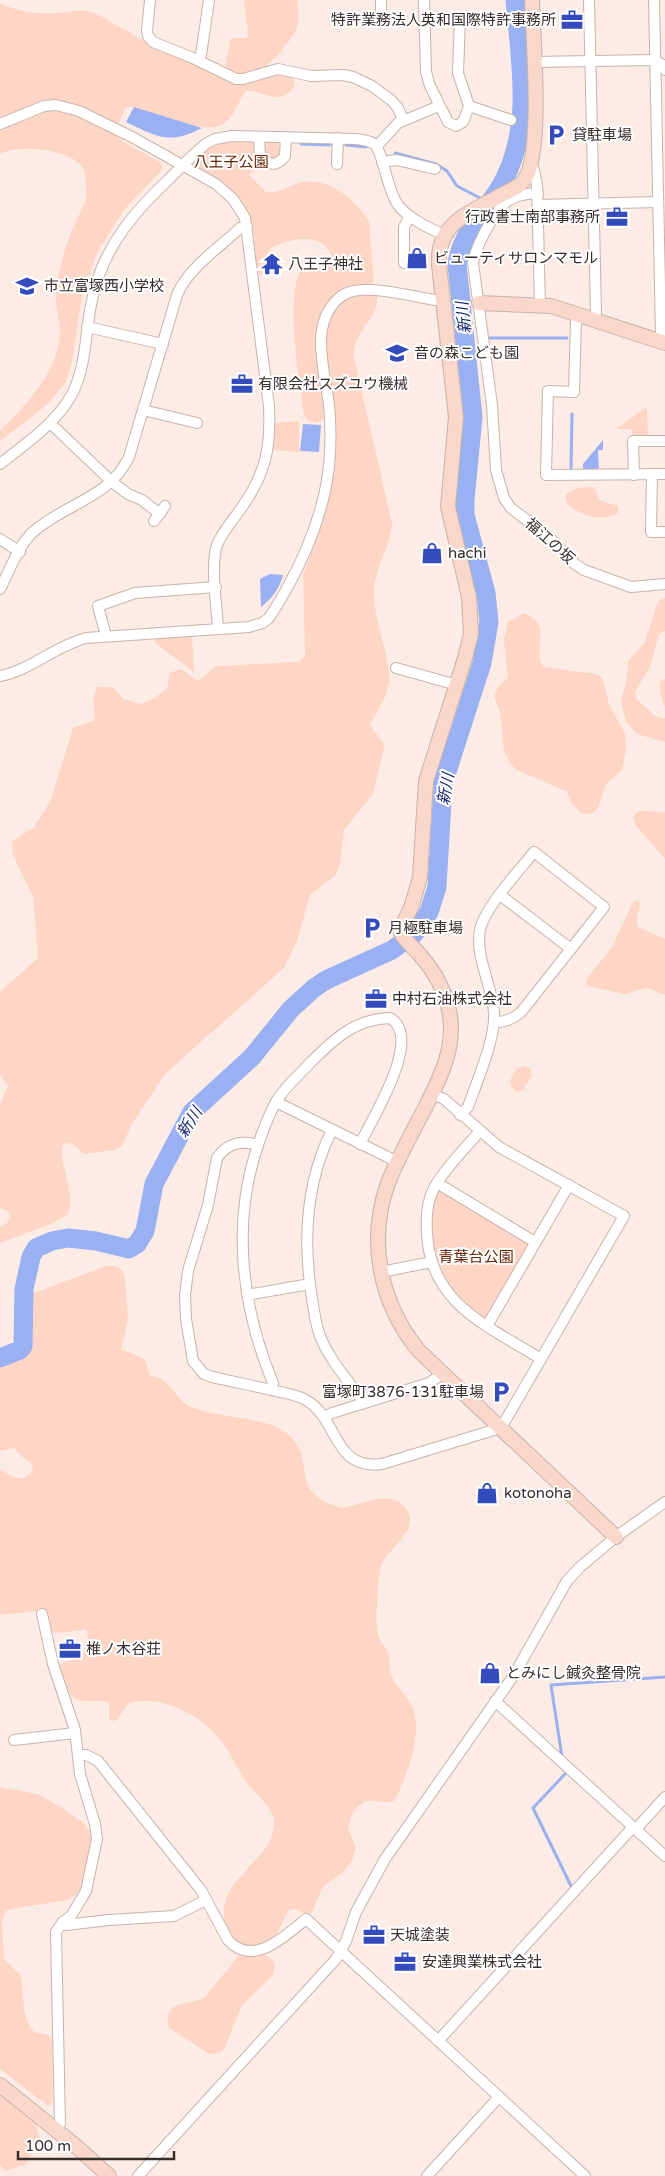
<svg xmlns="http://www.w3.org/2000/svg" width="665" height="2176" viewBox="0 0 665 2176" font-family="'Varela Round','Noto Sans JP',sans-serif">
<style>
.green{fill:#ffd6c6}
.water{fill:#99b0f2}
.lines{fill:none;stroke-linecap:round;stroke-linejoin:round}
.stream{stroke:#99b0f2;stroke-width:3}
.river{stroke:#99b0f2;stroke-width:19}
.street-casing{stroke:#c7b3ab;stroke-width:12}
.secondary-casing{stroke:#c7b3ab;stroke-width:16}
.street{stroke:#fff;stroke-width:10}
.secondary{stroke:#f9d7ca;stroke-width:14}
.labels{text-anchor:middle;stroke-width:4;stroke-linejoin:round;paint-order:stroke}
.poi-label{font-size:15px;fill:#352d2a;stroke:#fff;text-anchor:start}
.park-label{font-size:15px;fill:#662504;stroke:#fff}
.street-label{font-size:15px;fill:#352d2a;stroke:#fff}
.water-label{font-size:16px;font-style:italic;fill:#1a2872;stroke:#fff}
</style>
<rect width="100%" height="100%" fill="#fdece5"/>
<g class="green">
<path d="M244 0H297C298 9 300 18 297 28 290 44 262 77 242 76 237 76 231 72 227 71L225 67 230 40 233 38H246L248 36Z"/>
<path d="M0 3C18 12 36 14 56 13 68 12 79 9 91 12 101 15 109 21 118 26 125 30 131 31 137 37 160 47 181 57 203 68 211 71 219 77 227 79 239 82 286 63 294 79 295 82 294 87 292 89 278 107 261 89 246 91 239 100 236 113 227 121 209 139 156 113 134 107H127C121 118 112 130 122 141L160 162 163 169 124 210 98 251 82 296 72 362 66 382 47 405 0 441V430C27 405 59 370 60 331 60 322 57 313 56 304 55 294 58 280 60 270 64 245 76 221 87 198 84 187 89 173 80 164 64 149 19 144 0 154Z"/>
<path d="M232 141 254 143 262 165 249 175 266 192C277 194 289 186 299 183 327 175 355 199 369 221L374 282C366 288 352 284 341 290 301 315 322 377 324 413L323 420 316 423 309 421 304 415C300 388 282 283 305 266L315 269 328 265 332 257C322 231 291 238 271 248L267 254 265 275H260C255 263 255 248 254 236 249 197 228 185 196 167L194 164C199 148 218 143 232 141Z"/>
<circle cx="272" cy="150" r="9"/>
<path d="M371 294 377 296C379 320 352 332 354 357L392 523C391 547 375 566 374 590 373 619 388 651 390 680L386 695 370 725 383 743 384 749 373 794 344 830 340 864 336 875 310 895 297 941 284 968 166 1073 132 1124 122 1146 115 1150 84 1154 73 1144 64 1143C56 1162 77 1191 68 1214L51 1224 0 1243V1227L7 1223 10 1217 8 1211 0 1208V1104L8 1086 0 1075V992L38 958 33 897 13 855 12 841 33 828 43 813 51 799 73 728 95 720 93 700 97 687H113L123 699 141 704 156 697 168 687 169 673 181 669 198 681 216 666 295 662 300 661 305 656 303 575 319 530 328 499 326 335C334 306 340 295 371 294Z"/>
<polygon points="647,407 648,437 632,437 632,429 616,429"/>
<polygon points="299,421 299,452 273,450 275,423"/>
<path d="M592 487 596 490 599 500 618 506V513C601 522 581 516 567 504L565 496C571 488 582 487 592 487Z"/>
<polygon points="665,598 665,631 659,634 650,667 635,692 637,700 656,716 660,718 665,718 665,742 637,734 626,722 621,701 627,677 628,661 644,644 657,604 659,600"/>
<path d="M524 613C555 624 530 650 544 667L597 674 603 679 609 704 625 733 626 750 622 770 606 784 598 808 594 812 588 814 581 813 572 804 567 792 519 771 511 765 504 751 500 712 494 697 497 689 508 677 504 640 508 622Z"/>
<polygon points="192,635 194,672 155,643 154,637"/>
<polygon points="665,679 665,707 660,692 660,682"/>
<polygon points="641,811 665,812 665,859 636,826 633,817 637,812"/>
<path d="M637 900 640 902C640 911 635 918 638 927L665 939V995L647 988 625 994 587 986 586 981 588 977 612 947 633 902Z"/>
<path d="M524 1066 530 1068 532 1076 523 1090 517 1092C507 1085 510 1078 516 1069Z"/>
<path d="M443 1191 525 1241 527 1248 488 1316 481 1317C437 1286 424 1246 436 1194Z"/>
<path d="M106 1266H116L122 1270 125 1277 128 1320 121 1349 145 1359 150 1376C169 1376 175 1400 191 1407 219 1419 267 1415 290 1436 319 1464 284 1490 342 1508 360 1506 392 1487 406 1509 422 1533 383 1549 380 1571 378 1583 375 1624 378 1635 381 1643 387 1648 389 1656 390 1660 389 1666 390 1671 393 1684 406 1694 412 1706 424 1731 407 1778 394 1801L390 1802 365 1801 354 1810 348 1828 356 1848 352 1861 342 1873 323 1887 312 1912 307 1915 295 1909 289 1910 274 1939 257 1947 241 1946C237 1942 230 1937 228 1932 225 1929 224 1922 224 1918 220 1876 271 1863 274 1824 275 1808 256 1795 247 1783 237 1769 230 1752 219 1738 201 1715 157 1692 128 1704L117 1720 113 1721 109 1719V1704L107 1702C100 1700 93 1701 86 1701 66 1700 63 1683 58 1667L62 1663 82 1657 88 1637 86 1630 56 1633 51 1630 38 1611 0 1615V1469C4 1471 7 1474 11 1476 21 1482 33 1476 33 1465L17 1453 15 1448 0 1451V1362C7 1359 17 1357 23 1353 35 1344 23 1309 31 1294Z"/>
<path d="M0 1787 37 1794 61 1807 83 1822 91 1833V1847L83 1883 78 1894 67 1900 11 1909 6 1911 2 1921 4 1959 20 1975C26 1996 19 2012 34 2032L49 2035 52 2040 53 2100 52 2104 48 2106 0 2069Z"/>
<path d="M258 1953C272 1956 279 1962 272 1976L242 2005 224 2050 220 2053 209 2054 169 2028C161 1998 189 2007 205 1997L238 1956Z"/>
<polygon points="0,2091 34,2117 39,2136 34,2151 25,2165 5,2171 0,2165"/>
</g>
<g class="water">
<path d="M134 107 202 128C170 145 157 137 126 122Z"/>
<polygon points="303,424 321,425 319,452 300,451"/>
<polygon points="603,440 603,450 598,450 599,470 583,470 583,464"/>
<path d="M270 574 283 575C279 590 272 598 261 607L260 579Z"/>
</g>
<g class="lines">
<g class="stream">
<polyline points="301,144 330,145"/>
<polyline points="346,145 366,147"/>
<polyline points="395,153 436,164 447,171 457,186 480,198"/>
<polyline points="487,338 567,338"/>
<polyline points="571,468 572,414"/>
<polyline points="562,1757 551,1685 665,1677"/>
<polyline points="565,1774 533,1808 572,1888"/>
</g>
<path class="river" d="M0 1358 20 1350 23 1346 24 1289 31 1257 36 1248 52 1241 68 1238 96 1241 129 1249 137 1244 145 1231 154 1184 192 1112 252 1057 291 1009 314 988 326 980 392 950 414 934 429 912 437 887 443 784 482 663 489 622 486 593 465 515V500L473 417 457 264C463 226 491 209 506 176 532 121 520 59 515 0"/>
<g class="street-casing">
<g id="street">
<polyline points="150,0 147,31 148,36 153,42 193,58 236,79 243,79 278,69 311,76 343,75 353,77 372,86 391,100 398,108 403,120"/>
<polyline points="424,0 426,72 430,86 448,122 456,126 463,122 469,106 458,73 460,18 532,18"/>
<polyline points="589,0 596,313 594,320"/>
<polyline points="654,0 661,335 658,341"/>
<polyline points="381,17 381,0"/>
<polyline points="198,60 201,55 209,0"/>
<polyline points="533,62 654,60 663,65 665,70"/>
<polyline points="469,106 511,120"/>
<path d="M0 124 44 106 56 105 79 111 132 137 216 184 233 199 245 218 269 406C271 447 266 473 242 507 234 519 222 532 217 545 210 566 217 606 218 629"/>
<path d="M259 137 260 156C267 166 277 167 285 156L286 137"/>
<polyline points="377,146 398,123 439,106"/>
<polyline points="382,162 397,160 435,169"/>
<polyline points="337,164 338,138"/>
<polyline points="529,168 534,170 537,185 540,305"/>
<path d="M538 193C526 194 513 195 504 204 492 216 476 246 473 263L492 405 496 470 504 498 511 508 551 539 575 564 584 570 631 587 665 584"/>
<polyline points="538,205 657,202"/>
<polyline points="404,263 404,227 410,216"/>
<polyline points="578,314 576,320 574,392 548,391 546,475 665,474"/>
<polyline points="87,327 163,344"/>
<polyline points="143,410 197,423"/>
<polyline points="50,423 112,482 128,494 142,500 160,514"/>
<path d="M0 464C25 444 55 424 71 396 87 367 85 331 92 300 102 250 132 214 168 180 181 167 193 154 207 143L215 139 232 136 356 139C362 140 369 140 374 144 383 150 387 191 398 205 409 219 429 228 444 235"/>
<polyline points="652,474 651,532 665,532"/>
<polyline points="634,475 633,441 665,441"/>
<polyline points="154,521 165,506"/>
<polyline points="0,539 20,552"/>
<path d="M0 589C10 570 18 546 33 532 64 504 110 498 129 457L177 295C188 268 219 248 240 228L247 227"/>
<polyline points="106,636 98,606 135,593 216,587"/>
<polyline points="396,668 457,685"/>
<path d="M0 676C31 670 55 646 86 638L249 627 262 623 268 619C275 610 280 600 286 590 308 551 324 511 329 466 331 446 331 426 329 405 325 371 307 320 343 295 363 282 412 297 435 300H443"/>
<polyline points="500,895 571,949"/>
<polyline points="276,1102 398,1162"/>
<path d="M460 1115 468 1107C477 1081 496 1038 494 1012 492 985 475 957 480 930 484 908 519 871 534 852L604 907 522 1011C515 1018 504 1023 494 1022"/>
<path d="M332 1130C307 1180 303 1236 311 1291 313 1306 315 1322 320 1336 329 1359 346 1378 360 1397L362 1404"/>
<path d="M479 1132C464 1150 445 1168 434 1188 427 1201 426 1219 427 1233 430 1304 488 1326 541 1359"/>
<path d="M258 1145C242 1140 227 1143 217 1158L208 1205 188 1271 185 1295 186 1319 193 1361 204 1374 212 1377C232 1381 252 1386 272 1390 283 1393 296 1394 306 1400 339 1419 333 1471 382 1464L494 1430 505 1421 624 1216 499 1147 444 1099 432 1094"/>
<polyline points="437,1183 535,1242"/>
<polyline points="381,1272 432,1262"/>
<polyline points="247,1295 310,1284"/>
<polyline points="487,1326 569,1185"/>
<path d="M271 1390 273 1383C242 1308 231 1224 258 1145 263 1130 269 1114 277 1100 286 1086 299 1075 310 1063 334 1039 355 1019 390 1018 424 1037 372 1119 360 1144"/>
<polyline points="324,1417 332,1413 429,1383 442,1374"/>
<polyline points="42,1614 53,1664 75,1730 80,1774 95,1824 97,1839 86,1891 71,1916 62,1923 56,1932 60,2124 55,2130"/>
<polyline points="495,1701 665,1856"/>
<polyline points="14,1740 75,1733"/>
<path d="M78 1755H86L98 1761 201 1890 228 1940C253 1968 285 1936 306 1919L585 2176"/>
<polyline points="636,1829 665,1797"/>
<polyline points="63,1922 66,1925 109,1920 174,1916 206,1900"/>
<polyline points="438,2041 633,1827"/>
<polyline points="138,2176 336,1959 346,1941 356,1912 385,1859 514,1675 567,1581 580,1567 617,1536 665,1502"/>
<polyline points="427,2176 499,2097"/>
</g>
</g>
<g class="secondary-casing">
<g id="secondary">
<path d="M532 0C533 38 543 150 525 179 520 187 511 190 503 194 472 212 436 222 439 265L456 417 448 507 469 597 471 634 465 658 426 781 420 877 412 905 400 931C404 940 413 947 420 955 435 972 446 992 450 1015 455 1050 440 1078 425 1108 412 1133 398 1158 388 1183 367 1242 380 1303 419 1351L616 1537"/>
<polyline points="479,303 551,306 665,343"/>
<polyline points="0,2085 77,2147 109,2176"/>
</g>
</g>
<use href="#street" class="street"/>
<use href="#secondary" class="secondary"/>
</g>
<defs>
<g id="office-bare" transform="scale(1.725)"><path d="M-6-3h4V-5.5h4V-3h4V5H-6ZM-1-4.5V-3h2v-1.5ZM-6 0V1H6V0Z" fill="#334bbd" stroke="#fff" stroke-width="2.5" paint-order="stroke"/></g>
<g id="parking-bare" transform="scale(1.725)"><path d="M-3.5-5.5H1a3.5 3.5 0 0 1 0 7H-1V5.5H-3.5ZM-1-3.4V-.6H.8a1.4 1.4 0 0 0 0-2.8Z" fill="#334bbd" stroke="#fff" stroke-width="2.5" paint-order="stroke"/></g>
<g id="shop-bare" transform="scale(1.725)"><path d="M-5-2.5h2.3a2.7 3.5 0 0 1 5.4 0H5L5.5 6h-11ZM-1.5-2.5h3a1.5 2.3 0 0 0-3 0Z" fill="#334bbd" stroke="#fff" stroke-width="2.5" paint-order="stroke"/></g>
<g id="temple-bare" transform="scale(1.725)"><path d="M0-6L5-2H3V0L6.5 2.5H4V6H1.5V3h-3V6H-4V2.5H-6.5L-3 0V-2H-5Z" fill="#334bbd" stroke="#fff" stroke-width="2.5" paint-order="stroke"/></g>
<g id="school-bare" transform="scale(1.725)"><path d="M0-5L7-2L0 1L-7-2ZM-4 1L0 2.5L4 1V4Q0 6-4 4Z" fill="#334bbd" stroke="#fff" stroke-width="2.5" paint-order="stroke"/></g>
</defs>
<g fill-rule="evenodd">
<use href="#office-bare" x="572" y="20"/>
<use href="#parking-bare" x="556" y="135"/>
<use href="#office-bare" x="617" y="217"/>
<use href="#shop-bare" x="417" y="258"/>
<use href="#temple-bare" x="272" y="264"/>
<use href="#school-bare" x="27" y="286"/>
<use href="#school-bare" x="397" y="353"/>
<use href="#office-bare" x="242" y="384"/>
<use href="#shop-bare" x="432" y="553"/>
<use href="#parking-bare" x="372" y="928"/>
<use href="#office-bare" x="376" y="999"/>
<use href="#parking-bare" x="501" y="1392"/>
<use href="#shop-bare" x="487" y="1493"/>
<use href="#office-bare" x="70" y="1649"/>
<use href="#shop-bare" x="490" y="1673"/>
<use href="#office-bare" x="374" y="1935"/>
<use href="#office-bare" x="405" y="1962"/>
</g>
<g class="labels">
<g class="poi-label">
<text x="556" y="25" text-anchor="end">特許業務法人英和国際特許事務所</text>
<text x="572" y="140">貸駐車場</text>
<text x="600" y="222" text-anchor="end">行政書士南部事務所</text>
<text x="434" y="263">ビューティサロンマモル</text>
<text x="288" y="269">八王子神社</text>
<text x="44" y="291">市立富塚西小学校</text>
<text x="414" y="358">音の森こども園</text>
<text x="258" y="389">有限会社スズユウ機械</text>
<text x="448" y="558">hachi</text>
<text x="388" y="933">月極駐車場</text>
<text x="392" y="1004">中村石油株式会社</text>
<text x="484" y="1397" text-anchor="end">富塚町3876-131駐車場</text>
<text x="504" y="1498">kotonoha</text>
<text x="86" y="1654">椎ノ木谷荘</text>
<text x="506" y="1678">とみにし鍼灸整骨院</text>
<text x="390" y="1940">天城塗装</text>
<text x="422" y="1967">安達興業株式会社</text>
</g>
<g class="park-label">
<text x="231" y="167">八王子公園</text>
<text x="476" y="1262">青葉台公園</text>
</g>
<g class="street-label">
<text transform="translate(550 541) rotate(42)" y="5">福江の坂</text>
</g>
<g class="water-label">
<text transform="translate(463 318) rotate(-96)" y="6">新川</text>
<text transform="translate(445 789) rotate(-80)" y="6">新川</text>
<text transform="translate(189 1122) rotate(-57)" y="6">新川</text>
</g>
</g>
<path d="M18 2151v8h156v-8" fill="none" stroke="#352d2a" stroke-width="2.5"/>
<text x="25" y="2151" font-size="15" fill="#352d2a" stroke="#ffffff" stroke-width="4" paint-order="stroke">100 m</text>
</svg>
